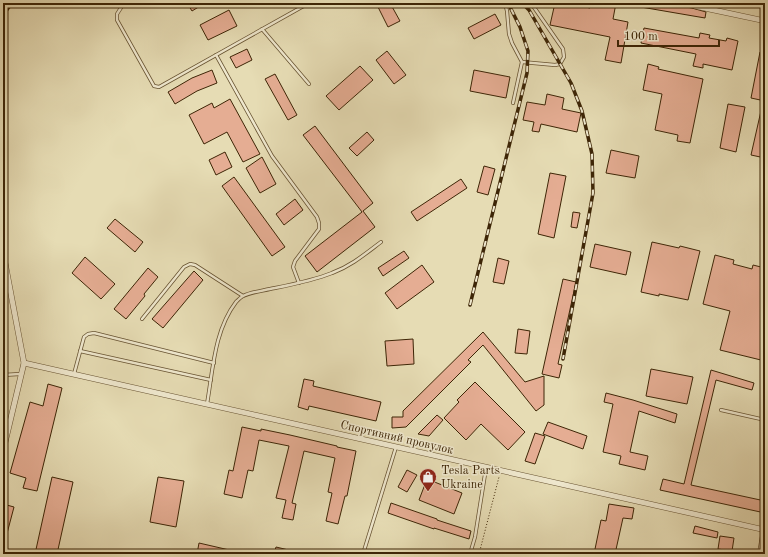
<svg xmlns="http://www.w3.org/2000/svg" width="768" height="557" viewBox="0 0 768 557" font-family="'Old Standard TT',serif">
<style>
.building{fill:#e5ad93;stroke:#3d2506}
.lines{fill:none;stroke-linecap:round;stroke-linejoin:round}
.service-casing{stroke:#675332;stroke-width:4}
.minor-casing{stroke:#675332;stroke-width:6}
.path{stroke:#3d2506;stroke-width:1;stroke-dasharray:1 2;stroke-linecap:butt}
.service{stroke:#efe8ce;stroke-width:2.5}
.minor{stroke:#efe8ce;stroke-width:5}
.rail-casing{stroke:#3d2506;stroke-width:3.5}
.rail{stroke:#efe8ce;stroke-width:2;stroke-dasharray:6;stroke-linecap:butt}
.labels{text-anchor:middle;stroke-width:3;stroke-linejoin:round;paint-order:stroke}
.street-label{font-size:12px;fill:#3d2506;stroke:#efe8ce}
.poi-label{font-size:12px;fill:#3d2506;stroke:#efe8ce;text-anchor:start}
</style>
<rect width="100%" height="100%" fill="#e6dcb4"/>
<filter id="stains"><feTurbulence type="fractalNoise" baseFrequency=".005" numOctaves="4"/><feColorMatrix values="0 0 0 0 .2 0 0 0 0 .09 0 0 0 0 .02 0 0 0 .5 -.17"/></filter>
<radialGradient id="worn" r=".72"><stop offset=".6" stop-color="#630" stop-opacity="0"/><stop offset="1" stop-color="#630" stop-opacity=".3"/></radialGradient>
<g class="building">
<polygon points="187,3 205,3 192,11"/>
<polygon points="376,3 390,3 400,21 388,27"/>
<polygon points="555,3 565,3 590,8 591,3 616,3 613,19 628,22 621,63 605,60 610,37 550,25"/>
<polygon points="635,3 663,3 692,8 706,12 705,18 635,6"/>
<polygon points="229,10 237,26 208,40 200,25"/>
<polygon points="495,14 501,25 474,39 468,28"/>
<polygon points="644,28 699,38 700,33 710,35 709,38 726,41 727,38 738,41 732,70 703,64 703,68 693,66 696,54 641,43"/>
<polygon points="247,49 252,60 236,68 230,57"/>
<polygon points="387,51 406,75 394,84 376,60"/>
<polygon points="760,52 765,53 765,101 751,98"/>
<polygon points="648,64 659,67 658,69 703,79 690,143 677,141 678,135 655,130 662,94 643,90"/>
<polygon points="360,66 373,80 339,110 326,96"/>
<polygon points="212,70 217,83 197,91 175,104 168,92 192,78"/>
<polygon points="474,70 510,77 506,98 470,91"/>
<polygon points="275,74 297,115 288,120 265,79"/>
<polygon points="547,94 564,98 562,109 581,113 577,132 541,124 539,132 532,131 534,122 523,120 527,102 545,105"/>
<polygon points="230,99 260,154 243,162 227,132 204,144 189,115 212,103 214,108"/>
<polygon points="763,102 765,102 765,158 751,155"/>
<polygon points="728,104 745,107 736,152 720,148"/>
<polygon points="315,126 373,203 363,211 375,227 317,272 305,256 362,212 303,135"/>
<polygon points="367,132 374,140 357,156 349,148"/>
<polygon points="611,150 639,156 635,178 606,173"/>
<polygon points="225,152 232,167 216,175 209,160"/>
<polygon points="262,157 276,184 260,193 246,168"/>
<polygon points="484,166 495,169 488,195 477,192"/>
<polygon points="550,173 566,176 554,238 538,234"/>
<polygon points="234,177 285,247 272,256 222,186"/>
<polygon points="461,179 467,188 417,221 411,212"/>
<polygon points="295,199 303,210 284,225 276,214"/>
<polygon points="573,212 580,213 577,228 571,227"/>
<polygon points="115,219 143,242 135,252 107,228"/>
<polygon points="652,242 679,248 680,246 700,251 688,300 659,294 659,296 641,292"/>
<polygon points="595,244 631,252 626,275 590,267"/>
<polygon points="404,251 409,258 383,276 378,268"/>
<polygon points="715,255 734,260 733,264 752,269 753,265 765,268 765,361 720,350 730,311 703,304"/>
<polygon points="85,257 115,284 101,299 72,273"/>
<polygon points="498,258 509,261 504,284 493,282"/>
<polygon points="422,265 434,282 397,309 385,293"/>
<polygon points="148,268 158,277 144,294 145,296 126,319 114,309"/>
<polygon points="194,271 203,280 163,328 152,319"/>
<polygon points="563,279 576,282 558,364 562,365 559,378 542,374"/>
<polygon points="518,329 530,331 527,354 515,353"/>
<polygon points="483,332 525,382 544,376 544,405 536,411 483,345 468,360 471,362 406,427 392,428 392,417 403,417 403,411"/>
<polygon points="413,339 414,364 387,366 385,341"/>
<polygon points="651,369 693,377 687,404 646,396"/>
<polygon points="711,370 754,383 752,390 716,380 691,485 765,501 765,513 660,490 663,479 684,484"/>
<polygon points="304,379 314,381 313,386 381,402 376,421 309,406 308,410 298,407"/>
<polygon points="475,382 525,432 508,450 481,424 466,440 444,418 459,402 457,400"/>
<polygon points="48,384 62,388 37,491 23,488 26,478 10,473 30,402 43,406"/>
<polygon points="606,393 633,400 677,414 675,423 639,411 630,452 648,456 645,470 619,464 621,456 603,452 613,404 604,402"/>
<polygon points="437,415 443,420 429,436 418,434"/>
<polygon points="548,422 587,436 583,449 543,434"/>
<polygon points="242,427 261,431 261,429 290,435 337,446 337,447 356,451 347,496 345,496 338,524 326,521 332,493 328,492 335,458 304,451 292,503 296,504 293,520 282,518 286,500 276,498 289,446 259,440 253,471 248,470 242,498 224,494 229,470 233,471"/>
<polygon points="535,433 545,436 535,464 525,461"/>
<polygon points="407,470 417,475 407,492 398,487"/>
<polygon points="52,477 73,482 57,554 35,554"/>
<polygon points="158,477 184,481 176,527 150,522"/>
<polygon points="427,479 462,493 454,514 419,500"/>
<polygon points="391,503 437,519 437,520 471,531 469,539 434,528 434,529 388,513"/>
<polygon points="3,504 14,507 5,541 3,541"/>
<polygon points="609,504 634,508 632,519 623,518 615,554 594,554 601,520 606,521"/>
<polygon points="695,526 718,532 717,538 693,533"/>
<polygon points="720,536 734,538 732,551 718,549"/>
<polygon points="199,543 238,552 237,554 197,554"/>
<polygon points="276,547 297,552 296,554 274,554"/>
</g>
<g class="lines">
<g class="service-casing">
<g id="service">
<polyline points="124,3 117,14 117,20 154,86 159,87 309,3"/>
<polyline points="505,3 507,11 509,34 512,43 522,62 513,103"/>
<polyline points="262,29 309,84"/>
<polyline points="216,55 272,156 317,217 319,223 319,229 295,261 293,267 299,283"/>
<polyline points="522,62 555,65 560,64 564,57 563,49 531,3"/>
<polyline points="142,319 184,267 190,264 195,265 243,296"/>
<polyline points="80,351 211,380"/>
<polyline points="74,374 84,337 88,334 94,333 214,363"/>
<polyline points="3,375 20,374"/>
<path d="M207 404C213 370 214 331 236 302 238 300 241 297 243 296 251 292 261 291 270 289 290 285 312 281 332 273 351 266 365 254 381 242"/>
<polyline points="721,410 765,420"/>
<polyline points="363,554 396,447"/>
<polyline points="470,554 475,537 486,468"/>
<polyline points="759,554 763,530"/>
</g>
</g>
<g class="minor-casing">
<g id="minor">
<polyline points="695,6 765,21"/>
<polyline points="3,252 24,363 3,451"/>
<polyline points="24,363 765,530"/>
</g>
</g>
<polyline class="path" points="479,554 499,477"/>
<use href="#service" class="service"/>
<use href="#minor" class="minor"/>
<g class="rail-casing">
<g id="rail">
<polyline points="522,3 529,10 571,83 582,111 592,154 593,193 563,359"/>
<polyline points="3,15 12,3"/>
<polyline points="470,305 527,73 528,51 520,27 508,3"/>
</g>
</g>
<use href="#rail" class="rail"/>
</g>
<defs>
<g id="shop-pin" transform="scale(0.9)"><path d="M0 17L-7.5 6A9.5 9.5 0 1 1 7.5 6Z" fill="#8f2418" stroke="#efe8ce"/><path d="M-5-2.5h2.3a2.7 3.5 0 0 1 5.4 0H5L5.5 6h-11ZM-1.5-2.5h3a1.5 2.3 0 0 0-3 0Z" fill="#fff"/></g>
</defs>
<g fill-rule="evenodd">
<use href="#shop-pin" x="428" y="477"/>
</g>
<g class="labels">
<g class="street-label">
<text transform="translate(397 437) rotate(13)" y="4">Спортивний провулок</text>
</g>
<g class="poi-label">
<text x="441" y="474">Tesla Parts<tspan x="441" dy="14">Ukraine</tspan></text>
</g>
</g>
<rect width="768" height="557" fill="none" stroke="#e6dcb4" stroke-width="16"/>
<rect x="4" y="4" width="760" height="549" fill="none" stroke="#3d2506" stroke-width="2"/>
<rect x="8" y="8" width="752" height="541" fill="none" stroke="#3d2506"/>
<path d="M618 40v6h101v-6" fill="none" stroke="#3d2506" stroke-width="2"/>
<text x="624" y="40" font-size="12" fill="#3d2506" stroke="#efe8ce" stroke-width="3" paint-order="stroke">100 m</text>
<rect width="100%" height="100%" filter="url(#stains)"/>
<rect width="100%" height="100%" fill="url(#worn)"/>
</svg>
